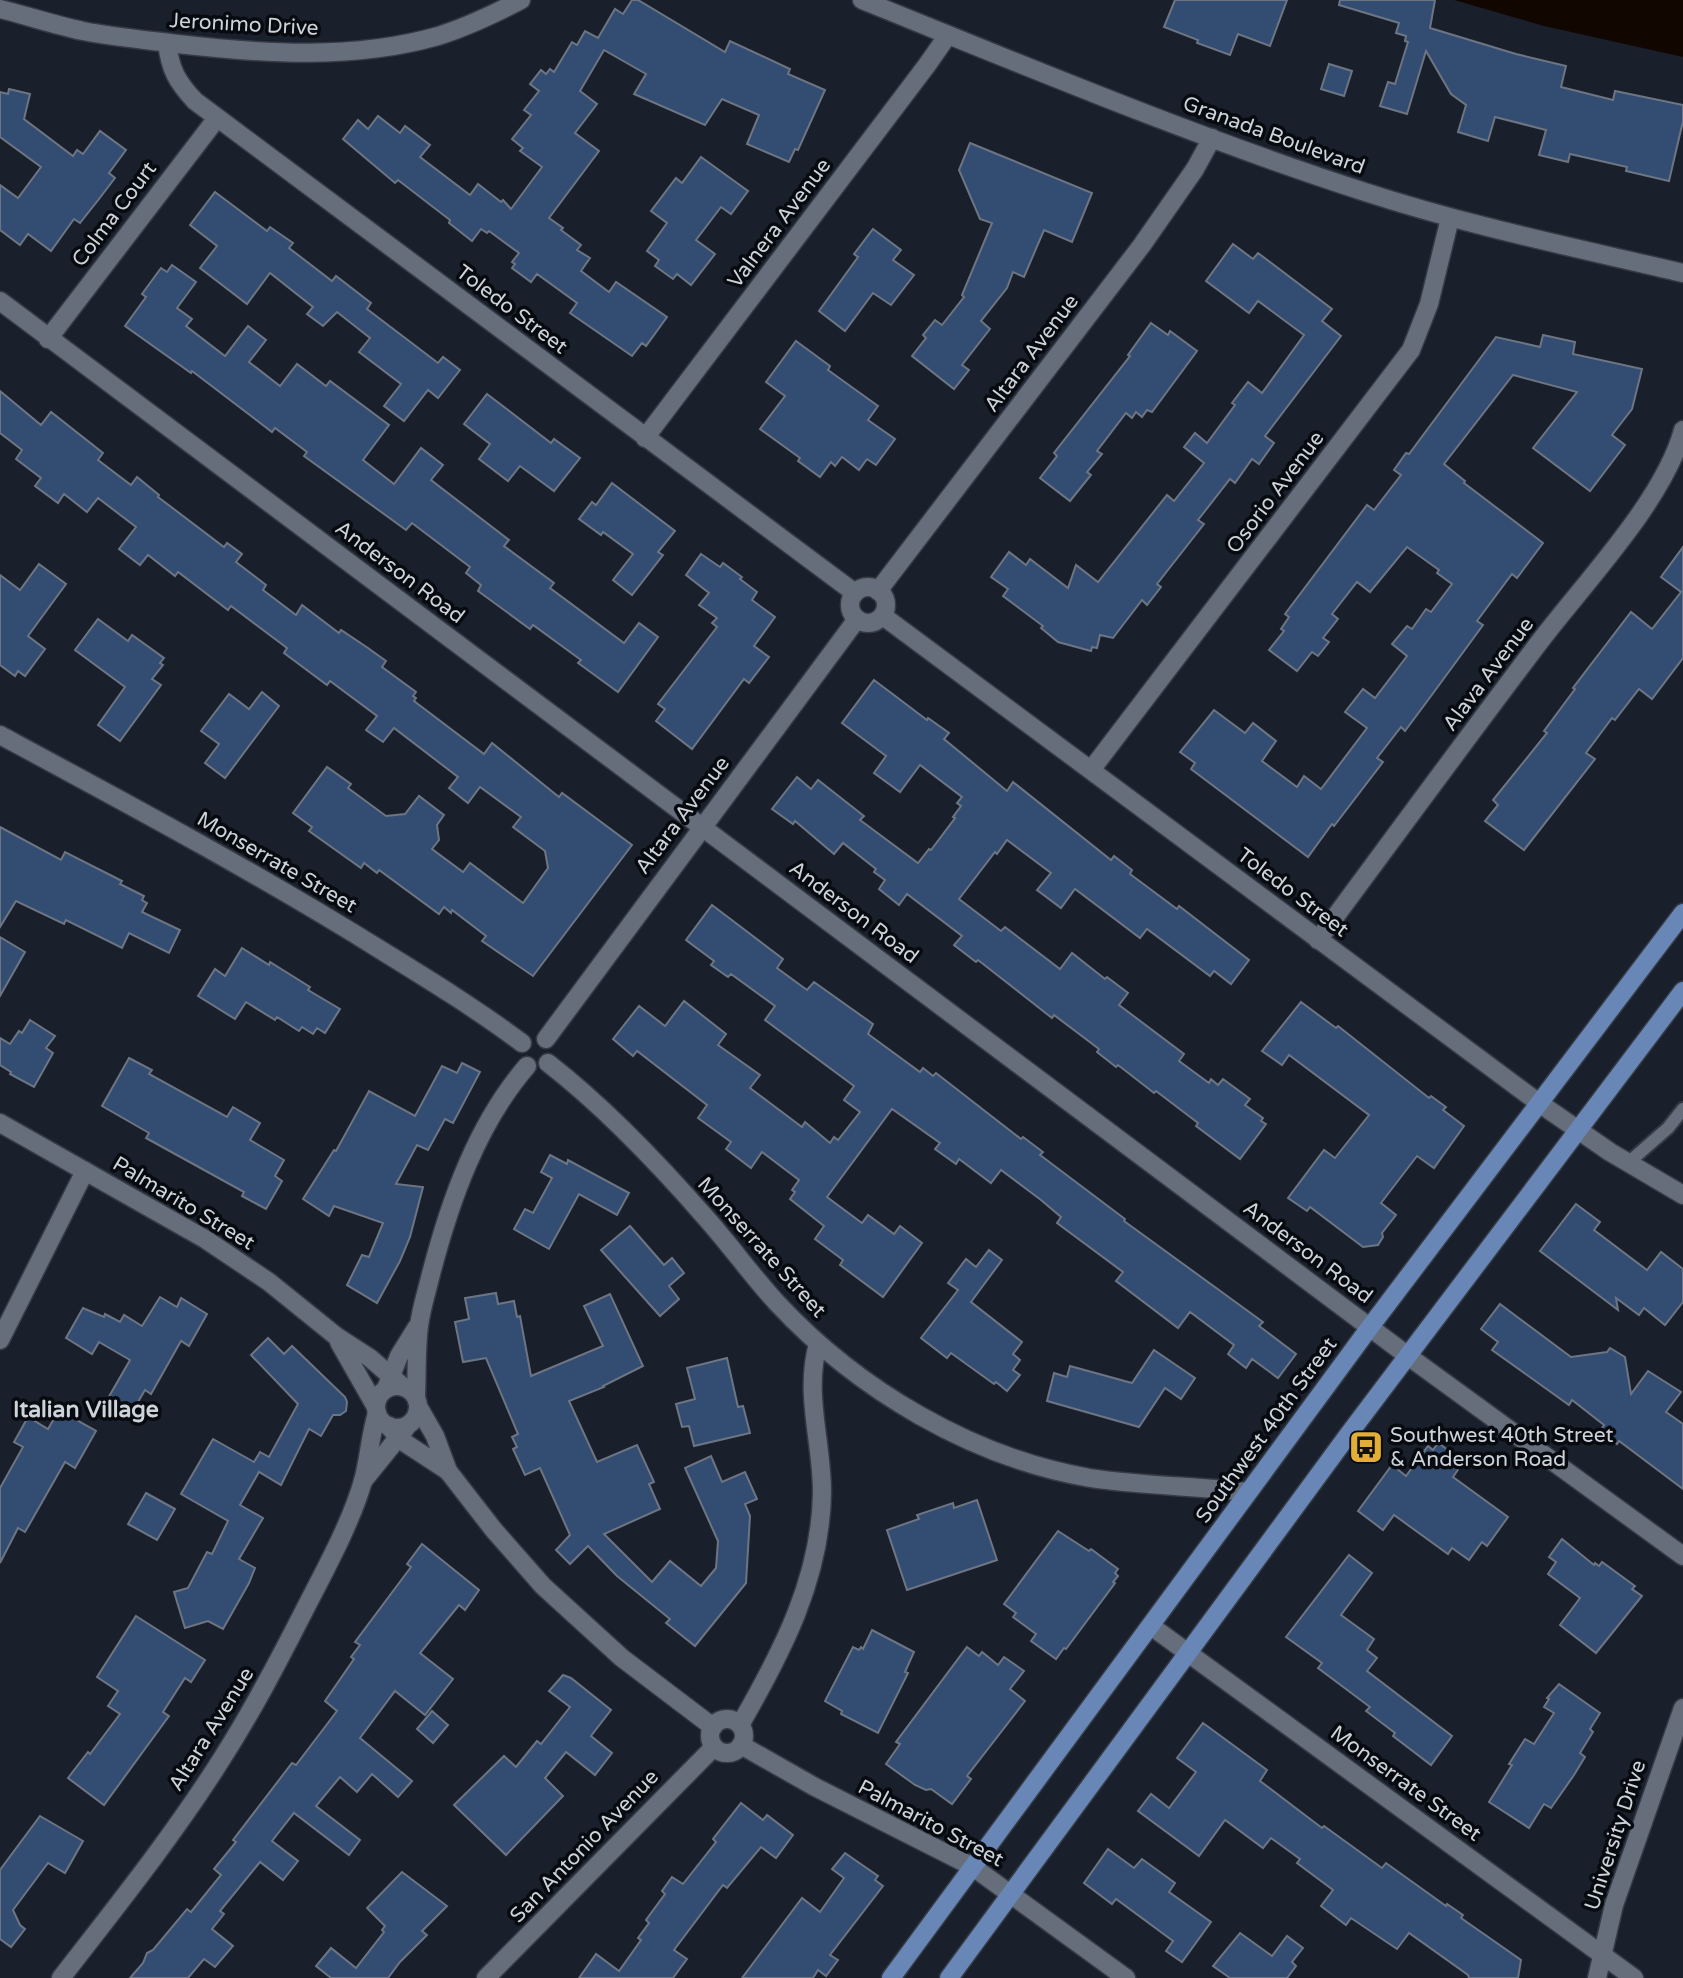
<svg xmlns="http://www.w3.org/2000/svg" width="1683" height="1978" viewBox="0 0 1683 1978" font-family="'Varela Round',sans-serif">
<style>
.water{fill:#120700}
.building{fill:#334c72;stroke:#6d7583;stroke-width:2}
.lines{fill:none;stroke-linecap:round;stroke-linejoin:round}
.service-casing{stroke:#353a44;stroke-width:16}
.minor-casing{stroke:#353a44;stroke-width:21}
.tertiary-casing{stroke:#353a44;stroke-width:21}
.primary-casing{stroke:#353a44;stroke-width:21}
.service{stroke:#666e7c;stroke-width:12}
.minor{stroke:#666e7c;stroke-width:18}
.tertiary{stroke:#666e7c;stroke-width:18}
.primary{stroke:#6887b7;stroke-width:18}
.labels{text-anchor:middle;stroke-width:7;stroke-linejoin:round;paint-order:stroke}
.street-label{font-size:21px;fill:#ced3da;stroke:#070a0f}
.poi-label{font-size:21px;fill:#ced3da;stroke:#070a0f;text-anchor:start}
.neighbourhood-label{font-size:23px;font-weight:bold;fill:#ced3da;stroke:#070a0f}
</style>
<rect width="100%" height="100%" fill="#19202c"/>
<polygon class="water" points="1454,0 1683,0 1683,57 1544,26"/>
<g class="building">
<polygon points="632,0 638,0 725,52 730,41 790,69 788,74 825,90 798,150 795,149 789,162 747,144 759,115 722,99 705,125 634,94 646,74 604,50 580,91 597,104 575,133 599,151 549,218 563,228 561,230 581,245 577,250 590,258 581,271 609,292 616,282 667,317 646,346 642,343 632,356 570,313 577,303 537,274 531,282 512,268 515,264 512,262 519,253 489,231 487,233 481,229 472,241 449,223 450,220 398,180 395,183 343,139 358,120 368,129 378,116 400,133 405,126 430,145 420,157 470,195 478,184 501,202 503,200 511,209 542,167 520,151 523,148 512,139 531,115 524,110 539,91 530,84 541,70 546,74 550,69 554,72 572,42 577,45 585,31 598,38 615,9 623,14"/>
<polygon points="1175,0 1287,0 1270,46 1238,34 1230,55 1197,43 1198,40 1164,27"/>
<polygon points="1340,0 1435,0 1430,28 1516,54 1566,66 1561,87 1613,100 1615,91 1683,105 1683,121 1669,181 1626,171 1627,167 1570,154 1568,162 1539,155 1546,130 1495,117 1488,141 1458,132 1466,105 1451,94 1426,51 1407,114 1380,106 1388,82 1395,84 1408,42 1405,41 1406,36 1396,33 1399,23 1339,5"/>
<polygon points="1329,64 1352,71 1344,96 1321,89"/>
<polygon points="9,89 30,94 24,119 73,156 77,150 83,154 100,131 126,150 109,173 115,178 99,199 80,223 74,219 51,251 28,234 20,245 0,230 0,185 18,198 41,167 0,137 0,92 8,94"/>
<polygon points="970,143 1092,193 1072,242 1044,230 1024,277 1013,272 1007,288 981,321 990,329 962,365 969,370 954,389 912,356 926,338 923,335 935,320 942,325 964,297 962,295 992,223 980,219 959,170"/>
<polygon points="701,157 748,191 731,214 721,207 696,240 715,254 691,285 677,274 673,279 655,266 659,260 647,251 667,223 651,211 676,178 682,183"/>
<polygon points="215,192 267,231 270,227 293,243 289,248 332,281 336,276 371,303 367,309 438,363 443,357 460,370 438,398 428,390 404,421 384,406 401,384 359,352 370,338 337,312 323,326 307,314 313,307 270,273 247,304 200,268 217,246 190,225"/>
<polygon points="873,229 901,250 893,260 914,275 891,305 873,293 845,331 819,311 858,257 854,254"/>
<polygon points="1233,244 1253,259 1258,253 1332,309 1322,321 1341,336 1265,436 1274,443 1259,464 1252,459 1235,483 1230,479 1198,520 1204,524 1157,584 1161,587 1147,605 1142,600 1113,638 1100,635 1097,648 1092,647 1091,651 1058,642 1041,628 1043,626 1003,596 1008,589 991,577 1009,552 1026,565 1030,559 1068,588 1076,565 1098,582 1167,495 1174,501 1204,463 1184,447 1195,433 1207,443 1235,405 1232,403 1248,382 1262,393 1304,335 1258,301 1249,313 1206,281"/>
<polygon points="172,265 196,282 177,308 192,319 186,326 225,356 248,326 266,340 249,362 280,386 297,364 326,386 330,381 389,425 363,460 394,484 421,448 443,465 431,480 509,540 504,546 554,583 550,588 624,643 639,623 658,637 618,692 578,663 581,660 533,625 530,629 478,591 481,585 466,573 470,567 412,523 406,530 304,456 307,452 275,428 272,432 192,371 191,373 125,326 146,297 142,294 161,268 167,272"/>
<polygon points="1151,323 1168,335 1170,331 1197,351 1152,412 1147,410 1142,417 1136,412 1132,418 1126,413 1097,451 1102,454 1087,472 1091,475 1070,501 1040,478 1057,456 1054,453 1130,356 1128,355"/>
<polygon points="1543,335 1575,342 1573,354 1642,369 1632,409 1612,435 1625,445 1590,491 1533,448 1577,392 1513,375 1444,464 1465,481 1464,483 1543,543 1517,578 1512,574 1477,621 1483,625 1434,692 1405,731 1401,727 1377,758 1383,762 1334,826 1332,824 1308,857 1191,769 1195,763 1180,752 1214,710 1245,733 1253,723 1276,741 1262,761 1297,787 1304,776 1321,789 1367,728 1345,712 1363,689 1375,698 1407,656 1392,644 1407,626 1412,629 1426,609 1431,612 1452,584 1437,573 1439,570 1407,547 1370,592 1357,582 1332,614 1338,619 1323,638 1329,642 1318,656 1312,652 1297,671 1269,650 1284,631 1281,629 1289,617 1285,614 1367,505 1374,510 1401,475 1394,470 1406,453 1409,454 1496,337 1540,347"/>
<polygon points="796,341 830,366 828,370 878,406 868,420 895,439 876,465 867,459 859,470 842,457 835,466 831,462 820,477 798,461 800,458 760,429 785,396 766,382"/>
<polygon points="0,391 41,425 51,412 103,453 98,460 131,485 137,477 159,495 158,497 224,547 227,543 242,554 236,562 266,585 263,590 296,615 302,605 339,633 341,630 368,648 386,661 382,667 416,692 413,696 416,698 414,701 484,754 492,743 559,797 562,793 632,845 533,976 482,941 486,936 452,910 451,913 444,907 439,914 379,870 377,873 364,863 361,868 309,831 312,827 293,813 327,767 351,784 348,788 386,816 405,814 419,796 444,815 437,825 439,840 432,849 463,872 470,863 523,903 548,868 545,851 513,827 521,817 480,787 468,803 449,788 458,777 394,728 383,742 366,730 377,716 330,681 327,685 284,653 287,648 231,606 228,610 178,572 175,576 148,555 140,565 119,549 136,527 98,498 87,512 64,494 58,503 35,486 41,478 16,459 22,450 0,433"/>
<polygon points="487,394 551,443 554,439 580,458 554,491 520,466 508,481 479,459 490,444 464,424"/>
<polygon points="612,483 675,531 658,552 663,555 632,595 613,580 633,554 603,532 601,535 579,519 592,502 596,505"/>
<polygon points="1683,547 1683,658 1652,699 1639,689 1615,720 1612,718 1586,753 1595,759 1524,850 1485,821 1498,805 1493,800 1547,733 1544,731 1575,689 1573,688 1631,612 1652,629 1681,592 1661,577"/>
<polygon points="701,554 720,567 723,563 742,577 740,579 757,592 752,600 775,617 754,646 769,657 749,683 744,679 692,749 656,721 665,709 658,704 717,627 712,623 717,618 699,605 709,593 686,575"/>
<polygon points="39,564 66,584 28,636 45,649 25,676 18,671 15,676 0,665 0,575 20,590"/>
<polygon points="98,619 128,641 132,635 164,658 160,663 163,665 152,679 161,685 120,741 98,725 125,687 75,650"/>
<polygon points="874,680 927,720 928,718 949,733 944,739 1007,791 1013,782 1111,860 1114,856 1132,870 1130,874 1177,909 1179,906 1249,960 1231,984 1214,971 1210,976 1147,929 1140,938 1075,889 1061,908 1037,890 1051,873 1007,840 997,854 995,852 959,899 1001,931 1005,927 1060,969 1072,953 1105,979 1107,977 1128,993 1119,1005 1184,1054 1179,1061 1209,1083 1211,1079 1218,1085 1223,1079 1250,1099 1245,1105 1263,1118 1261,1121 1266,1124 1240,1159 1196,1126 1198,1123 1156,1091 1154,1093 1118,1065 1116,1067 1097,1052 1099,1049 1054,1015 1052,1018 978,960 976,962 954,945 962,936 907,894 899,905 879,889 885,880 874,872 876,869 843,843 834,854 795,821 793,824 772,809 797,777 811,789 818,780 864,816 860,820 918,863 929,849 931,850 955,818 953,817 961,806 957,803 962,797 920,765 900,792 874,773 886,756 842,723"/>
<polygon points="262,692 279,706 225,778 205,763 219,744 201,731 229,694 249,709"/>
<polygon points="0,827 61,860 65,852 122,881 120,884 144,896 142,900 147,903 142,912 180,930 169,953 129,933 122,948 66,920 64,924 16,901 0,927"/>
<polygon points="712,905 783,959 777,968 807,990 814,982 873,1024 868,1034 920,1072 923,1068 933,1076 936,1073 1021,1139 1023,1137 1043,1152 1040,1155 1125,1219 1124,1221 1263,1322 1259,1326 1296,1354 1278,1378 1252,1359 1246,1368 1228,1354 1234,1345 1190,1312 1178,1328 1116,1281 1123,1272 1057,1223 1061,1217 1041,1200 1001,1170 991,1183 959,1159 956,1164 935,1149 940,1143 892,1109 827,1197 862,1223 868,1215 894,1234 900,1226 922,1243 883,1297 840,1265 843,1260 815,1239 824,1226 790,1199 795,1192 792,1190 799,1180 762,1152 751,1168 726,1149 731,1142 698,1118 707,1105 637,1051 633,1056 613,1039 639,1006 665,1026 684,1001 726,1034 718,1045 760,1075 750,1088 802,1127 805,1122 830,1143 834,1137 838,1140 860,1112 844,1100 854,1086 765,1020 775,1006 731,974 728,977 711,965 714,961 686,940"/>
<polygon points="0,937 25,952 0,996"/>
<polygon points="242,948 269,965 270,962 310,987 308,990 340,1009 325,1033 317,1028 313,1034 302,1027 299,1031 277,1017 275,1020 246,1002 235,1019 198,996 215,969 225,976"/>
<polygon points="1301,1002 1336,1028 1338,1026 1429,1098 1431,1096 1446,1107 1443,1110 1464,1126 1434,1168 1417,1156 1381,1203 1396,1215 1382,1233 1383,1237 1378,1245 1363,1247 1310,1207 1307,1211 1288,1198 1324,1150 1335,1158 1369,1115 1289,1055 1282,1065 1262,1051"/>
<polygon points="30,1020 55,1036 46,1048 53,1053 34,1087 10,1074 11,1072 0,1065 0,1038 10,1044 19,1031 22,1033"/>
<polygon points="129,1058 152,1070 149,1074 227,1117 233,1107 260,1123 250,1140 284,1160 275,1176 282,1181 266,1209 242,1196 244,1192 146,1138 149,1133 102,1106"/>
<polygon points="462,1063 480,1072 453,1123 445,1119 428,1150 417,1145 396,1184 423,1187 410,1237 400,1261 377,1303 347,1285 362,1255 369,1257 383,1223 334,1206 329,1216 303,1199 334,1150 336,1151 369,1091 415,1116 442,1066 457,1073"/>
<polygon points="550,1155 567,1164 568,1160 629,1193 617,1215 579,1194 549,1249 514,1229 525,1209 533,1213 552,1178 541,1172"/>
<polygon points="1576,1204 1600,1222 1594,1230 1647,1270 1661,1252 1683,1269 1683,1302 1665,1325 1644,1308 1639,1315 1616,1298 1618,1310 1540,1251"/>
<polygon points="630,1226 664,1265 672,1258 684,1273 669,1286 679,1299 660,1316 601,1250"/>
<polygon points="989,1250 1002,1260 971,1302 1022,1342 1013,1354 1020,1360 1013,1370 1020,1375 1007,1391 996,1382 994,1384 951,1353 947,1358 921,1338 958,1290 948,1283 966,1259 976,1267"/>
<polygon points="496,1293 498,1304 514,1301 517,1317 520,1316 531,1376 603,1346 584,1306 610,1294 643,1366 603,1386 604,1387 569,1401 597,1462 637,1445 654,1482 649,1484 660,1509 604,1534 652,1582 670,1561 701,1586 716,1568 718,1541 685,1468 711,1456 722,1482 745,1472 757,1499 745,1504 750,1516 746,1583 695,1646 666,1623 670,1619 617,1576 588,1546 570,1564 556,1550 570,1535 540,1468 525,1475 513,1449 517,1447 512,1437 518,1434 486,1358 463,1362 455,1322 469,1319 465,1298"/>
<polygon points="160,1297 177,1307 181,1298 207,1314 189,1346 181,1341 151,1394 145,1390 131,1414 107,1400 130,1360 99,1342 92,1354 66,1338 83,1308 104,1317 105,1314 120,1322 124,1315 142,1326"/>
<polygon points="1500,1304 1571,1357 1607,1352 1610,1348 1625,1357 1631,1394 1648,1371 1681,1392 1666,1412 1683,1424 1683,1489 1619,1441 1617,1444 1600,1431 1604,1425 1572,1400 1569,1405 1492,1350 1498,1342 1481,1329"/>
<polygon points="268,1338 284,1354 292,1346 345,1397 347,1402 346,1411 340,1415 333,1415 321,1436 309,1429 281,1485 259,1472 240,1505 263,1518 239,1559 255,1568 249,1583 223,1629 208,1621 185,1628 174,1592 188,1588 207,1552 212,1554 228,1521 181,1494 213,1439 254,1462 260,1452 269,1457 298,1404 251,1355"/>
<polygon points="1154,1350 1195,1378 1181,1399 1165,1388 1139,1427 1047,1401 1054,1373 1067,1377 1070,1366 1132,1383"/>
<polygon points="727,1358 738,1407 743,1406 750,1433 694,1446 689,1426 682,1427 676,1404 695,1399 687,1368"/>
<polygon points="59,1410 96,1431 75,1468 65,1462 25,1532 18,1528 0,1563 0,1488 23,1447 14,1442 28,1417 48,1429"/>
<polygon points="1438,1443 1464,1461 1453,1477 1508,1517 1487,1546 1482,1542 1469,1560 1452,1548 1448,1554 1394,1515 1383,1530 1358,1511 1392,1465 1406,1476 1428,1446 1433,1450"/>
<polygon points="146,1493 175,1509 157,1540 128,1524"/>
<polygon points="977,1500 997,1560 907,1590 887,1530 919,1519 917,1515 953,1503 954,1508"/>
<polygon points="1058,1531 1089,1551 1091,1549 1118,1569 1115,1573 1118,1576 1113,1582 1115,1583 1066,1649 1064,1648 1056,1659 1031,1641 1036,1634 1013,1617 1016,1613 1004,1604"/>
<polygon points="1562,1539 1594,1565 1595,1563 1599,1566 1602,1562 1635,1586 1632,1589 1642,1596 1596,1653 1560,1625 1580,1598 1548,1574 1556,1562 1549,1557"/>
<polygon points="422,1544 479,1590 465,1610 459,1605 420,1653 453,1679 425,1715 395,1691 360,1738 412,1781 398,1797 372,1774 357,1792 340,1777 316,1806 360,1840 349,1855 294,1813 272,1841 298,1861 283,1880 260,1862 220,1911 224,1914 212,1929 233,1946 215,1967 204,1959 188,1978 130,1978 143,1963 147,1953 153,1950 187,1909 191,1912 221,1875 214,1869 236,1842 233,1840 292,1763 296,1765 337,1711 325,1701 354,1659 351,1657 360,1645 355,1642 411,1567 407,1564"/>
<polygon points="1349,1555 1372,1573 1341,1615 1374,1639 1367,1650 1377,1658 1367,1671 1452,1736 1431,1765 1393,1736 1395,1733 1366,1711 1370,1707 1318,1668 1322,1663 1286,1637"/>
<polygon points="136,1616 205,1660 191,1682 185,1678 163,1712 169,1716 104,1805 68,1778 88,1752 90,1754 120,1714 108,1706 118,1691 97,1677"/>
<polygon points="872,1630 914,1652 905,1672 908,1673 878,1733 841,1714 842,1711 825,1701 853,1647 859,1650 861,1647 863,1649"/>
<polygon points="967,1647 979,1656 982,1652 998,1665 1004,1657 1024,1671 1010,1689 1025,1701 967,1776 971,1779 952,1804 931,1789 926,1790 915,1785 886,1764 900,1744 896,1742"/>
<polygon points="563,1675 571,1678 611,1710 591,1736 612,1753 595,1775 566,1752 545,1778 563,1796 506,1855 454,1805 504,1756 516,1767 537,1741 541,1744 570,1707 549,1691"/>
<polygon points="1559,1684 1600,1713 1590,1729 1593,1732 1580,1753 1585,1757 1574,1775 1551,1808 1544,1804 1529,1828 1489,1802 1512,1765 1509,1764 1525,1739 1534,1744 1554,1713 1544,1707 1549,1699 1547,1698"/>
<polygon points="432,1711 448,1725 433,1743 417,1729"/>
<polygon points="1203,1723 1267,1770 1260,1781 1322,1828 1324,1826 1382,1868 1386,1863 1446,1906 1447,1904 1463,1915 1461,1918 1521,1960 1518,1978 1469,1978 1468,1975 1409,1933 1397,1949 1351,1918 1346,1925 1321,1906 1333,1890 1297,1863 1300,1859 1271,1838 1263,1848 1225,1820 1199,1856 1138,1811 1151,1794 1169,1808 1196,1772 1177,1758"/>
<polygon points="741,1803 763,1820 767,1815 793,1835 776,1858 761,1847 727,1888 723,1885 674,1950 687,1959 673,1978 579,1978 596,1954 619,1971 641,1940 638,1938 649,1923 646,1920 665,1894 662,1891 672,1877 683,1884 716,1842 713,1839"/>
<polygon points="40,1816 83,1841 65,1873 48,1863 13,1910 20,1925 25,1929 11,1947 0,1939 0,1870"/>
<polygon points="1108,1849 1134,1868 1142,1859 1175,1883 1169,1892 1211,1922 1182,1962 1166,1951 1173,1941 1116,1899 1112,1904 1084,1883"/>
<polygon points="845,1853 878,1876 875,1880 883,1886 830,1955 838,1960 826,1976 818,1970 813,1978 742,1978 802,1898 820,1912 844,1878 832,1869"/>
<polygon points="402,1872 447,1906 422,1931 427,1935 400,1962 388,1978 331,1978 316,1966 331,1948 356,1968 384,1932 382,1930 385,1926 367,1908"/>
<polygon points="1240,1933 1272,1956 1287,1936 1303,1948 1292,1962 1296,1966 1287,1978 1230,1978 1213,1966"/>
</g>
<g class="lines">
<g class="service-casing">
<polyline id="service" points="1628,1163 1668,1128 1683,1109"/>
</g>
<g class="minor-casing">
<g id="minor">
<path d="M0 9C28 16 55 25 83 31 114 37 146 40 178 44 264 54 354 60 438 36 467 27 494 14 521 0"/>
<path d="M167 43C170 69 177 82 195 101L855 593"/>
<polyline points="0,301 1408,1356"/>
<polyline points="48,339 217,118"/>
<polyline points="645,438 927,65 948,35"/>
<circle cx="868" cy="605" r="18"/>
<polyline points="878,591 1142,245 1195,169 1212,138"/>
<polyline points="883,616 1539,1103 1610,1152 1683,1195"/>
<path d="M0 735C130 805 259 874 384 952 431 981 478 1010 522 1043"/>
<polyline points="1091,770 1411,350 1429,304 1450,218"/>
<path d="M1318 940C1392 840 1466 739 1541 640 1586 581 1664 500 1683 430"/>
<polyline points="546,1039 857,619"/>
<path d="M548 1063C606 1108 658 1163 706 1218 731 1246 752 1276 777 1303 858 1390 973 1458 1090 1478 1142 1486 1196 1486 1248 1492"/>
<polyline points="0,1123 205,1239 269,1282 336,1336 370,1358 401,1385"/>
<polyline points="0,1340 85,1171"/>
<polyline points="339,1342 376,1407"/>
<circle cx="397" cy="1407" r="21"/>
<polyline points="387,1386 399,1356 417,1327"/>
<path d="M416 1396C417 1373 416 1349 419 1326 421 1309 427 1291 431 1274 450 1201 477 1124 527 1066"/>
<polyline points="419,1408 435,1436 448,1471 493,1529 543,1586 622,1658 713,1727"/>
<polyline points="389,1426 399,1439 448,1471"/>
<polyline points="363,1481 405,1429"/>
<polyline points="1151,1626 1634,1978"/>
<circle cx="727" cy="1736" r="17"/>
<path d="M740 1725C782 1652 821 1578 822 1492 822 1441 804 1394 818 1344"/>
<polyline points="741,1745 815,1787 973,1867 1126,1978"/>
<path d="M61 1978C116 1907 173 1836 221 1760 252 1712 278 1662 304 1611 324 1572 351 1523 363 1481 369 1459 370 1436 377 1413"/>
<polyline points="486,1978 714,1747"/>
</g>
</g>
<g class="tertiary-casing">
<g id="tertiary">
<path d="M862 0C1028 67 1195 137 1365 192 1469 226 1577 248 1683 273"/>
<polyline points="1408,1356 1683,1556"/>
<polyline points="1597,1978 1614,1905 1683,1708"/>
</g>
</g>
<g class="primary-casing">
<g id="primary">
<polyline points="891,1978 1370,1327 1683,913"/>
<polyline points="949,1978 1348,1435 1683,991"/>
</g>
</g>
<use href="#service" class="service"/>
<use href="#minor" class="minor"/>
<use href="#tertiary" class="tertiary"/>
<use href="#primary" class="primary"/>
</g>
<defs>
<g id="bus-square" transform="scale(1.75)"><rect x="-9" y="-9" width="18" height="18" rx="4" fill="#e3ae35" stroke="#070a0f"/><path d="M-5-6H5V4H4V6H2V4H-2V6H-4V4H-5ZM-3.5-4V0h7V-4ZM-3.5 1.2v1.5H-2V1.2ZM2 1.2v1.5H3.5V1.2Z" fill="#111"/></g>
</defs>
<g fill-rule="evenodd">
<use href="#bus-square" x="1366" y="1447"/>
</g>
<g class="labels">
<g class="street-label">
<text transform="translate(244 24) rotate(3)" y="7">Jeronimo Drive</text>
<text transform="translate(1274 135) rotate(20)" y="7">Granada Boulevard</text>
<text transform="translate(114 214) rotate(-53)" y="7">Colma Court</text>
<text transform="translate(779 223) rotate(-53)" y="7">Valnera Avenue</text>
<text transform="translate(512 309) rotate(37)" y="7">Toledo Street</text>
<text transform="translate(1031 353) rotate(-53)" y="7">Altara Avenue</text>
<text transform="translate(1275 492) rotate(-53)" y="7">Osorio Avenue</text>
<text transform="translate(400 572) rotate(37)" y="7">Anderson Road</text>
<text transform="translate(1488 674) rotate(-53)" y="7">Alava Avenue</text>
<text transform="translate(682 815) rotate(-53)" y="7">Altara Avenue</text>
<text transform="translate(277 862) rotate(30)" y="7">Monserrate Street</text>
<text transform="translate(1293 892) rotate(37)" y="7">Toledo Street</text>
<text transform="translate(854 912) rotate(37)" y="7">Anderson Road</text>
<text transform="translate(184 1203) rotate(31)" y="7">Palmarito Street</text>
<text transform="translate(762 1247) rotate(48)" y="7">Monserrate Street</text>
<text transform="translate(1308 1252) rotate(37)" y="7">Anderson Road</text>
<text transform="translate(1266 1430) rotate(-54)" y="7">Southwest 40th Street</text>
<text transform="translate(211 1729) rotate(-58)" y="7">Altara Avenue</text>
<text transform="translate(1406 1783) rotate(36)" y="7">Monserrate Street</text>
<text transform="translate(931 1823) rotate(28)" y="7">Palmarito Street</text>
<text transform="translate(1615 1835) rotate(-72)" y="7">University Drive</text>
<text transform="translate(584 1846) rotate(-46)" y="7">San Antonio Avenue</text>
</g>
<g class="poi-label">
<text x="1390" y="1442">Southwest 40th Street<tspan x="1390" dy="24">&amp; Anderson Road</tspan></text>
</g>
<g class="neighbourhood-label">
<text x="86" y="1417">Italian Village</text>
</g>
</g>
</svg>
